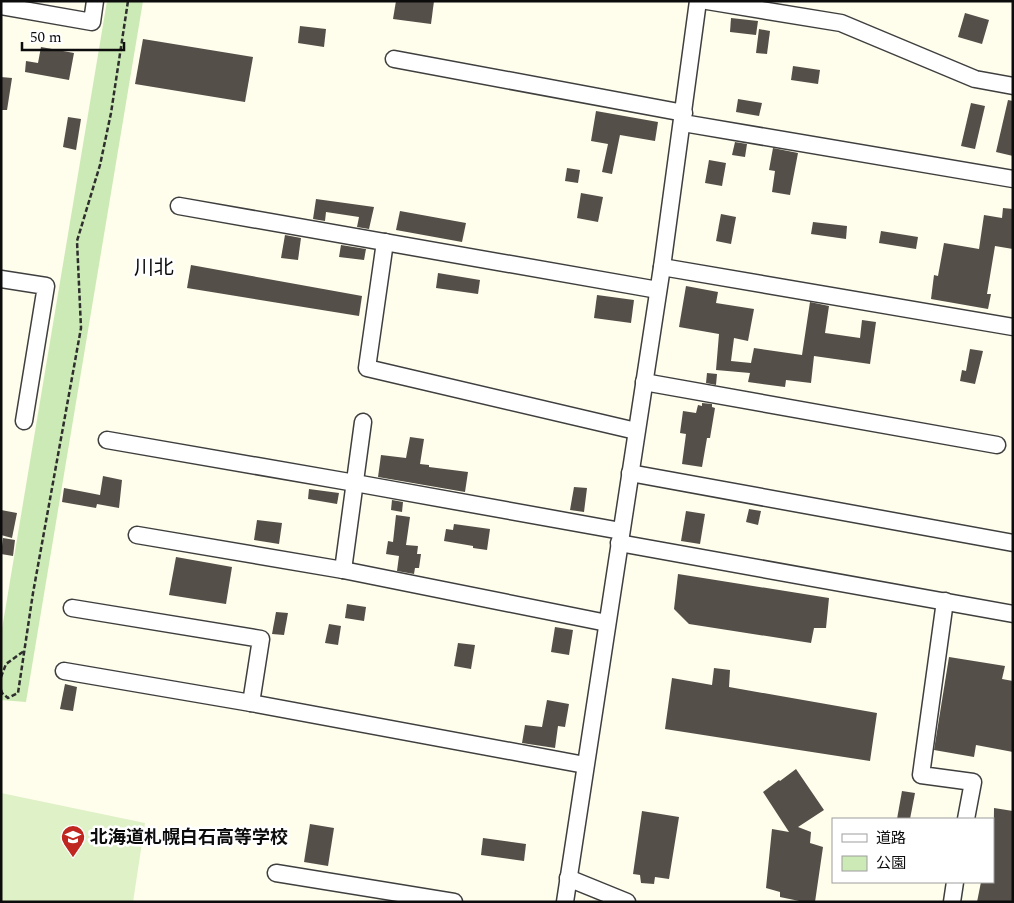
<svg xmlns="http://www.w3.org/2000/svg" width="1014" height="903" viewBox="0 0 1014 903" font-family="Spectral,'Noto Sans JP',serif">
<style>
.green{fill:#cceab5}
.pitch{fill:#dff1c7}
.building{fill:#554f49}
.lines{fill:none;stroke-linecap:round;stroke-linejoin:round}
.minor-casing{stroke:#3f3f3f;stroke-width:19}
.path{stroke:#2e2e2e;stroke-width:2.5;stroke-dasharray:5 2.5;stroke-linecap:butt}
.minor{stroke:#fff;stroke-width:16}
.labels{text-anchor:middle;stroke-width:5;stroke-linejoin:round;paint-order:stroke}
.poi-label{font-size:18px;font-weight:bold;fill:#0c0c0c;stroke:#fff;text-anchor:start}
.quarter-label{font-size:20px;fill:#0c0c0c;stroke:#fff}
</style>
<rect width="100%" height="100%" fill="#fffdec"/>
<polygon class="green" points="107,1 143,1 26,702 1,700 1,635"/>
<polygon class="pitch" points="1,793 145,823 133,902 1,902"/>
<g class="building">
<polygon points="396,1 434,1 431,24 393,19"/>
<polygon points="965,13 989,20 982,44 958,37"/>
<polygon points="731,18 758,21 756,35 730,32"/>
<polygon points="300,26 326,29 324,47 298,43"/>
<polygon points="759,29 770,31 767,54 756,53"/>
<polygon points="143,39 253,57 245,102 135,84"/>
<polygon points="41,47 74,53 69,80 25,72 26,61 38,63"/>
<polygon points="793,66 820,70 818,84 791,80"/>
<polygon points="1,77 12,78 7,110 1,110"/>
<polygon points="738,99 762,103 759,116 736,112"/>
<polygon points="1008,100 1013,101 1013,156 996,152"/>
<polygon points="971,103 985,106 975,149 961,146"/>
<polygon points="596,111 658,122 655,141 620,135 612,174 602,172 608,144 591,141"/>
<polygon points="68,117 81,119 76,150 63,147"/>
<polygon points="735,142 747,144 745,157 732,155"/>
<polygon points="773,148 798,153 790,195 772,192 775,171 769,170"/>
<polygon points="709,160 726,163 722,186 705,183"/>
<polygon points="567,168 580,170 578,183 565,181"/>
<polygon points="581,193 603,197 598,222 577,218"/>
<polygon points="316,199 374,207 369,229 357,227 359,217 326,212 325,221 313,219"/>
<polygon points="1003,208 1013,209 1013,249 995,246 987,294 991,294 988,309 931,299 934,275 938,276 944,243 979,249 984,215 1002,218"/>
<polygon points="400,211 466,223 462,242 396,230"/>
<polygon points="721,214 736,217 731,244 716,241"/>
<polygon points="813,222 847,226 846,239 811,234"/>
<polygon points="881,231 918,237 916,249 879,243"/>
<polygon points="285,235 301,238 298,260 281,258"/>
<polygon points="341,245 366,249 364,260 339,257"/>
<polygon points="191,265 362,296 359,316 187,288"/>
<polygon points="438,273 480,280 478,294 436,288"/>
<polygon points="686,286 718,292 716,303 754,309 748,341 734,338 731,361 751,363 754,348 802,355 810,302 829,306 825,333 860,338 862,320 876,322 870,364 814,356 811,383 786,380 785,387 748,382 750,373 716,370 719,334 679,327"/>
<polygon points="597,295 634,300 631,323 594,318"/>
<polygon points="970,349 983,351 975,384 960,381 962,370 966,371"/>
<polygon points="707,373 717,374 716,385 706,383"/>
<polygon points="702,403 712,404 712,407 715,408 710,438 707,438 702,467 682,464 686,434 680,433 683,411 696,413 698,405 702,406"/>
<polygon points="410,437 424,439 420,464 429,465 429,467 468,472 465,492 378,477 381,455 406,458"/>
<polygon points="103,476 122,480 119,508 97,504 96,508 62,502 64,488 100,495"/>
<polygon points="574,487 587,488 584,512 570,510"/>
<polygon points="309,489 339,493 337,504 308,499"/>
<polygon points="392,500 403,502 402,512 391,510"/>
<polygon points="749,509 761,511 758,525 746,522"/>
<polygon points="1,510 17,513 12,538 1,535"/>
<polygon points="686,511 705,514 700,544 681,541"/>
<polygon points="396,515 410,517 406,545 418,546 417,554 421,554 419,568 415,568 414,574 397,571 399,556 386,554 388,541 393,542"/>
<polygon points="257,520 282,523 279,544 254,540"/>
<polygon points="454,524 490,529 487,550 473,548 473,546 444,541 446,529 453,530"/>
<polygon points="3,538 15,540 13,556 1,554"/>
<polygon points="176,557 232,567 226,604 169,595"/>
<polygon points="678,574 829,598 826,628 814,628 811,643 689,624 674,609"/>
<polygon points="347,604 366,607 364,621 345,618"/>
<polygon points="276,612 288,613 284,635 272,634"/>
<polygon points="329,624 341,626 338,645 325,643"/>
<polygon points="555,627 573,630 569,655 551,652"/>
<polygon points="458,643 475,645 471,669 454,666"/>
<polygon points="949,657 1005,666 1002,679 1013,681 1013,752 976,745 974,757 934,750"/>
<polygon points="714,668 730,670 729,687 877,713 870,761 665,729 672,678 712,685"/>
<polygon points="65,684 77,687 73,711 60,709"/>
<polygon points="547,700 569,704 565,727 558,726 555,748 522,743 525,725 542,727"/>
<polygon points="796,769 824,810 798,827 811,832 810,843 823,847 815,902 804,902 780,897 780,892 766,888 772,829 789,832 763,792 779,780 780,781"/>
<polygon points="902,791 915,793 910,819 897,819"/>
<polygon points="994,808 1013,811 1013,902 977,902 981,882 993,882"/>
<polygon points="642,811 679,817 669,879 655,877 654,884 641,883 640,875 633,874"/>
<polygon points="310,824 334,828 328,866 304,862"/>
<polygon points="483,838 526,844 524,861 481,855"/>
</g>
<g class="lines">
<g class="minor-casing">
<g id="minor">
<polyline points="707,1 841,23 975,79 1013,86"/>
<polyline points="1,6 92,22 95,1"/>
<polyline points="394,59 684,113"/>
<polyline points="683,123 1013,179"/>
<polyline points="179,206 658,290"/>
<polyline points="385,242 367,368 636,431"/>
<polyline points="662,267 1013,327"/>
<polyline points="1,279 46,286 24,421"/>
<polyline points="644,382 997,445"/>
<polyline points="107,440 355,483 621,531"/>
<polyline points="630,473 1013,543"/>
<polyline points="137,535 343,570 607,623"/>
<polyline points="619,543 1013,614"/>
<polyline points="343,570 363,422"/>
<polyline points="945,601 921,775 973,782 966,819"/>
<polyline points="72,608 261,639 251,703"/>
<polyline points="64,671 251,703 585,765"/>
<polyline points="276,873 454,902"/>
<polyline points="568,878 627,902"/>
<polyline points="565,902 662,267 698,1"/>
<polyline points="952,902 955,882"/>
</g>
</g>
<g class="path">
<polyline points="1,677 6,664 24,651"/>
<polyline points="1,690 2,693 8,698 18,693 33,593 81,328 77,241 100,165 111,113 128,1"/>
</g>
<use href="#minor" class="minor"/>
</g>
<defs>
<g id="school-pin" transform="scale(1.25)"><path d="M0 17L-7.5 6A9.5 9.5 0 1 1 7.5 6Z" fill="#c02721" stroke="#fff"/><path d="M0-5L7-2L0 1L-7-2ZM-4 1L0 2.5L4 1V4Q0 6-4 4Z" fill="#fff"/></g>
</defs>
<g fill-rule="evenodd">
<use href="#school-pin" x="73" y="837"/>
</g>
<g class="labels">
<g class="poi-label">
<text x="90" y="843">北海道札幌白石高等学校</text>
</g>
<g class="quarter-label">
<text x="154" y="274">川北</text>
</g>
</g>
<rect width="1014" height="903" fill="none" stroke="#0c0c0c" stroke-width="5"/>
<rect x="832" y="818" width="162" height="65" fill="#ffffff" stroke="#9e9e9e"/>
<rect x="842" y="834" width="25" height="8" fill="#ffffff" stroke="#9e9e9e"/>
<text x="876" y="843" font-size="15" fill="#0c0c0c">道路</text>
<rect x="842" y="856" width="25" height="15" fill="#cceab5" stroke="#9e9e9e"/>
<text x="876" y="868" font-size="15" fill="#0c0c0c">公園</text>
<path d="M22 42v8h102v-8" fill="none" stroke="#0c0c0c" stroke-width="2.5"/>
<text x="30" y="42" font-size="15" fill="#0c0c0c" stroke="#ffffff" stroke-width="4" paint-order="stroke">50 m</text>
</svg>
